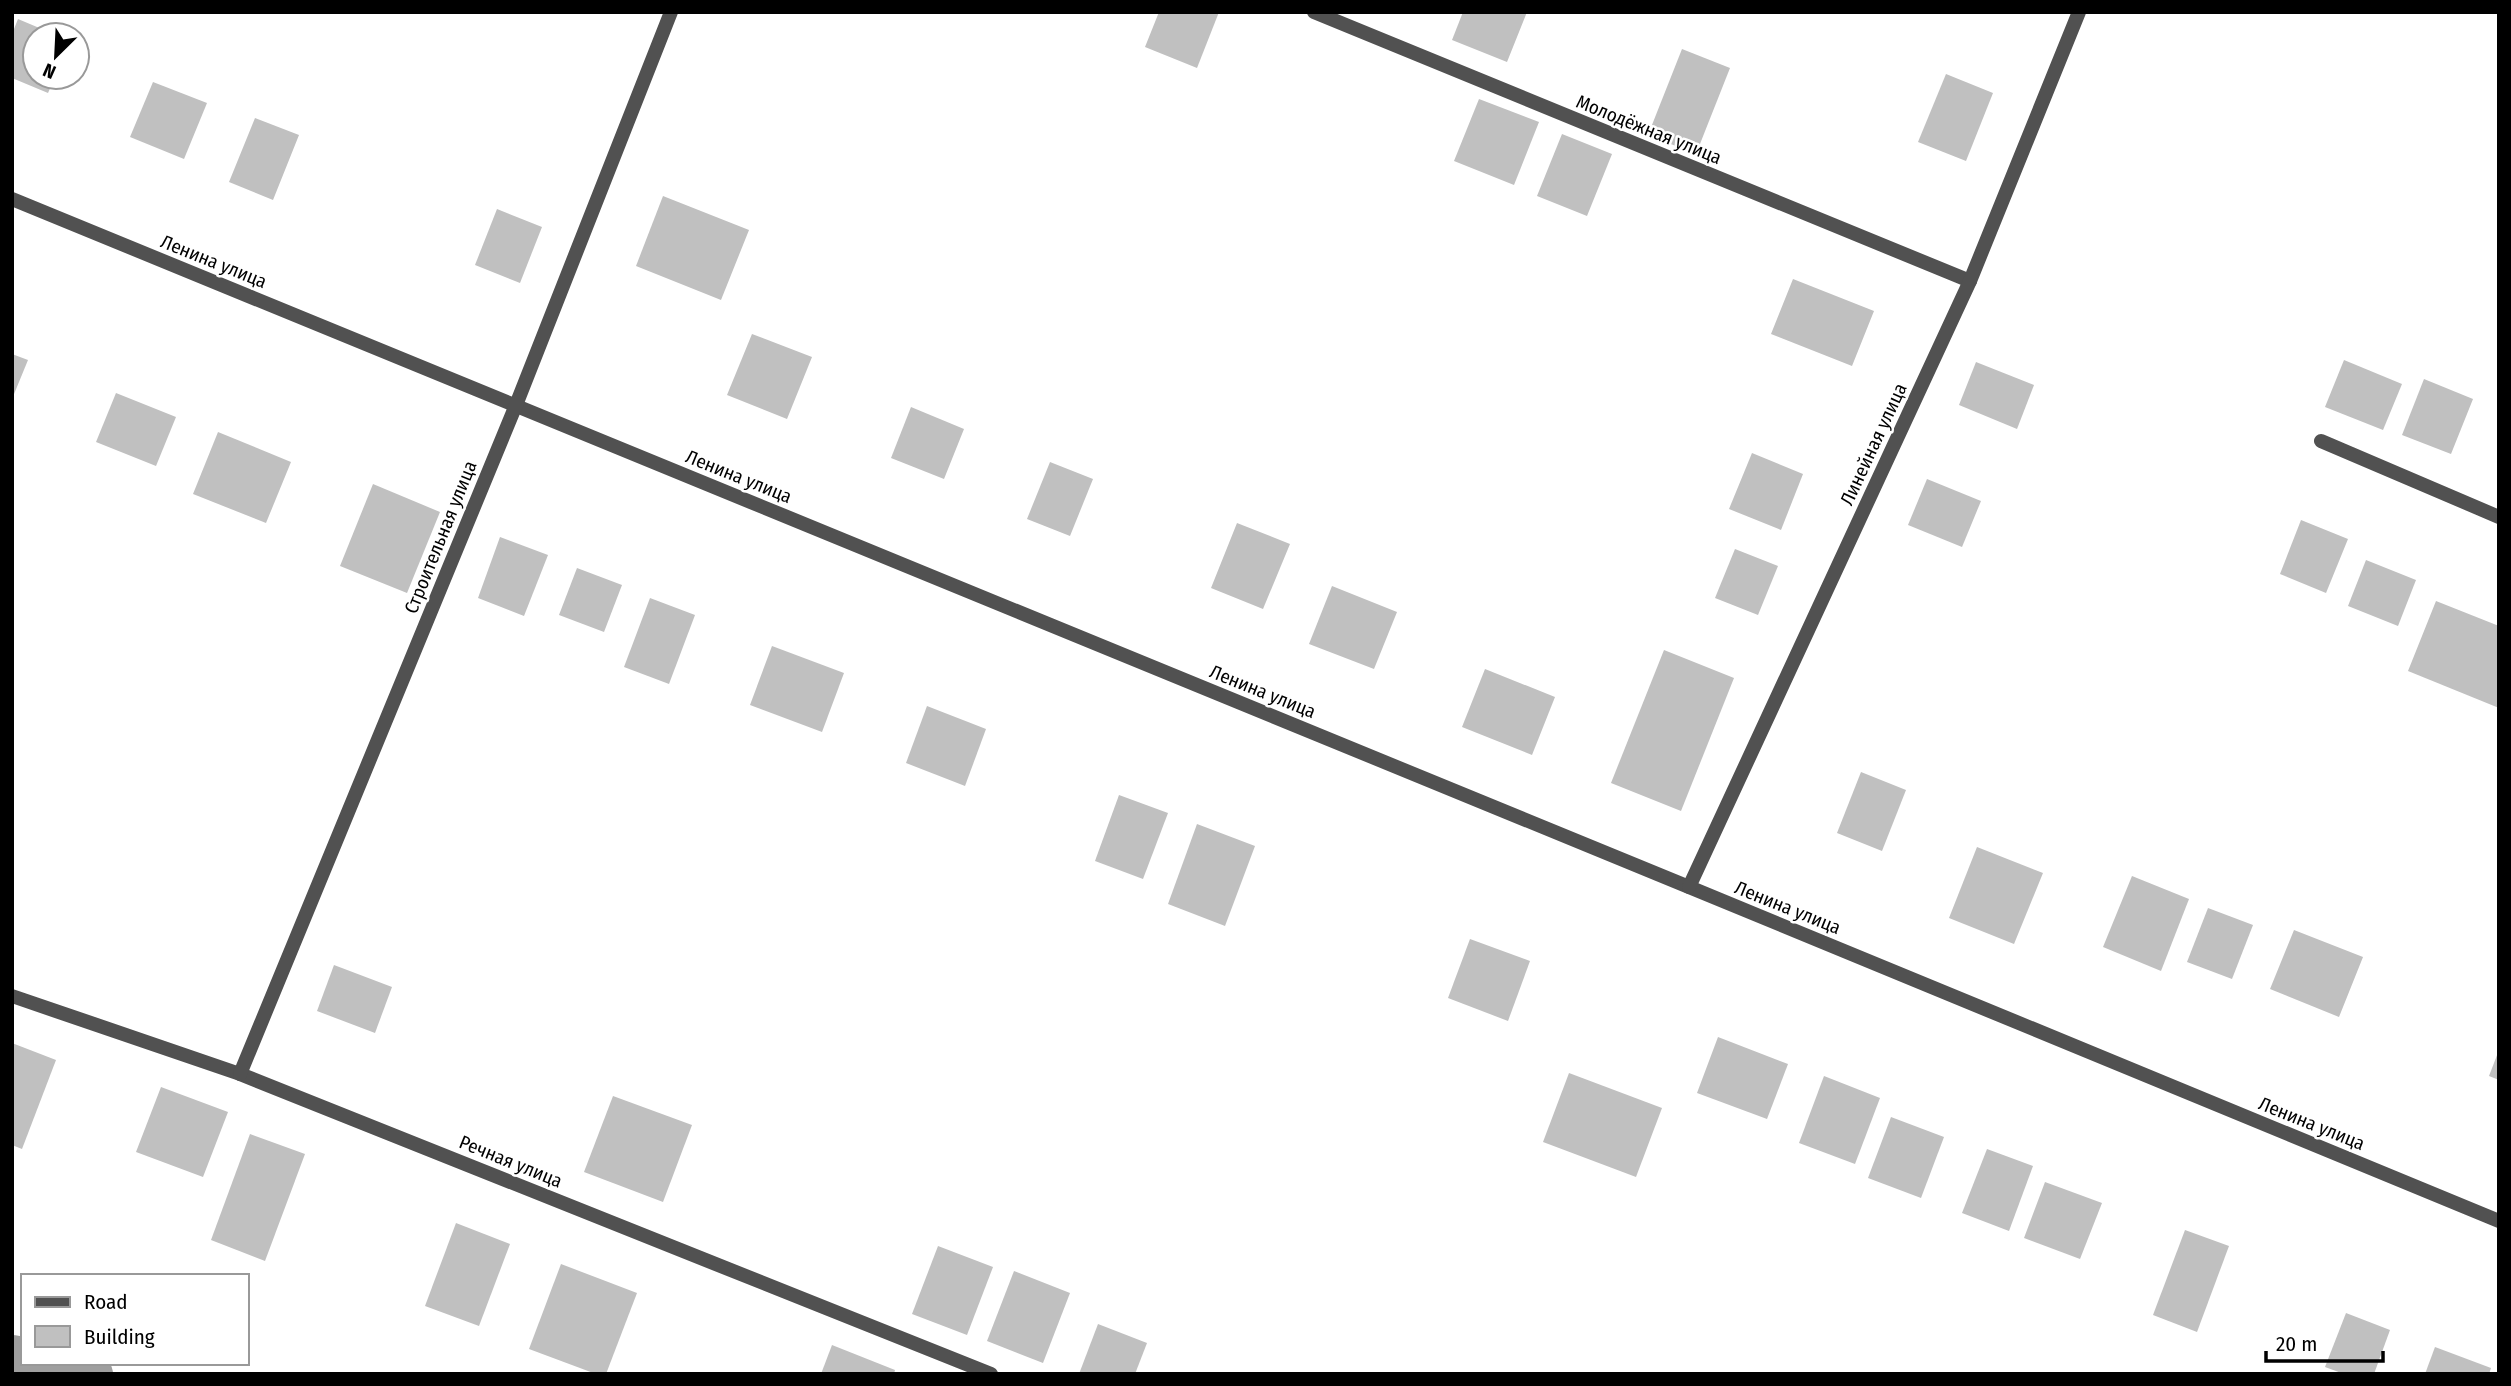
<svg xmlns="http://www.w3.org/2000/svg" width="2511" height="1386" viewBox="0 0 2511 1386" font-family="'Fira Sans Condensed',sans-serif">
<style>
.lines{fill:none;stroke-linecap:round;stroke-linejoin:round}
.canal{stroke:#9f9f9f;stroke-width:40}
.building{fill:#c0c0c0}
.street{stroke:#515151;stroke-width:14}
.labels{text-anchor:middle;stroke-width:5;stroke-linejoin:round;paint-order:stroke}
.street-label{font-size:19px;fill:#000;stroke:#fff}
</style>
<rect width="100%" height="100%" fill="#fff"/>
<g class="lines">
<g class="canal">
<polyline points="12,1355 23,1357"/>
<polyline points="49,1363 93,1374"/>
</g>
</g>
<g class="building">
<polygon points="1159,12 1219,12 1197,68 1145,47"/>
<polygon points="1463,12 1527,12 1507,62 1452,40"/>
<polygon points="18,19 56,35 35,35 35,77 55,77 48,93 12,78 12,34"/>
<polygon points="1682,49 1730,68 1696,154 1648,135"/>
<polygon points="1946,74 1993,93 1966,161 1918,142"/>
<polygon points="153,82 207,103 184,159 130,137"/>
<polygon points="1479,99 1539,122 1514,185 1454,161"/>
<polygon points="255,118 299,135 273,200 229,182"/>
<polygon points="1562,134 1612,154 1587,216 1537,196"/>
<polygon points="663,196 749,230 721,300 636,266"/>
<polygon points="497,209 542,227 520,283 475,265"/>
<polygon points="1793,279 1874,311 1852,366 1771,334"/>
<polygon points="752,334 812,357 787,419 727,395"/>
<polygon points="12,354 28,360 12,399"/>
<polygon points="2344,360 2402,384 2383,430 2325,407"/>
<polygon points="1976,362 2034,385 2017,429 1959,405"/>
<polygon points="2424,379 2473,399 2451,454 2402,435"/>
<polygon points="116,393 176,417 156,466 96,442"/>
<polygon points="911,407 964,429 944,479 891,458"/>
<polygon points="218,432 291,462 266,523 193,494"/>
<polygon points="1752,453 1803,474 1781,530 1729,509"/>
<polygon points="1050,462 1093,479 1070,536 1027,519"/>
<polygon points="1927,479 1981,501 1962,547 1908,525"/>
<polygon points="373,484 440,512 407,593 340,566"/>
<polygon points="2301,520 2348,539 2326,593 2280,574"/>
<polygon points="1237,523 1290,544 1263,609 1211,588"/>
<polygon points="500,537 548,555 524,616 478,598"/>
<polygon points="1735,549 1778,566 1758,615 1715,598"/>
<polygon points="2366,560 2416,580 2398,626 2348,606"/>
<polygon points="577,568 622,585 604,632 559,615"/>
<polygon points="1332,586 1397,612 1374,669 1309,644"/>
<polygon points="650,598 695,615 669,684 624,667"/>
<polygon points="2436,601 2499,626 2499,708 2408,671"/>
<polygon points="772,646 844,673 822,732 750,705"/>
<polygon points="1664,650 1734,678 1681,811 1611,783"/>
<polygon points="1485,669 1555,697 1532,755 1462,727"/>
<polygon points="927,706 986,729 965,786 906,763"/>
<polygon points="1861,772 1906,790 1882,851 1837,833"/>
<polygon points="1119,795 1168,813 1143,879 1095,861"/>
<polygon points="1197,824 1255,846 1225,926 1168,904"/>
<polygon points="1977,847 2043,873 2014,944 1949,918"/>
<polygon points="2132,876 2189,899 2161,971 2103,947"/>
<polygon points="2208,908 2253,925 2232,979 2187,962"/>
<polygon points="2294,930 2363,957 2339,1017 2270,989"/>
<polygon points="1470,939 1530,961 1508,1021 1448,998"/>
<polygon points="334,965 392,987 375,1033 317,1011"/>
<polygon points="1718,1037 1788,1064 1767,1119 1697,1093"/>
<polygon points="12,1043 56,1060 22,1149 12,1145"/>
<polygon points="2499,1050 2499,1080 2489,1076"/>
<polygon points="1569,1073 1662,1108 1636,1177 1543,1142"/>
<polygon points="1824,1076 1880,1098 1855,1164 1799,1143"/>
<polygon points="161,1087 228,1112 203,1177 136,1152"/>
<polygon points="613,1096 692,1125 663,1202 584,1172"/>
<polygon points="1891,1117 1944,1137 1921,1198 1868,1178"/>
<polygon points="250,1134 305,1154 265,1261 211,1240"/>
<polygon points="1987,1149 2033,1166 2009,1231 1962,1213"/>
<polygon points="2045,1182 2102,1203 2080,1259 2024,1238"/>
<polygon points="456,1223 510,1244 479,1326 425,1306"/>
<polygon points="2185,1230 2229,1246 2197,1332 2153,1315"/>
<polygon points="938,1246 993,1267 967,1335 912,1314"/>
<polygon points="561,1264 637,1293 606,1374 596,1374 529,1349"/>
<polygon points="1014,1271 1070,1293 1043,1363 987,1341"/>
<polygon points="2346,1313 2390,1330 2374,1374 2344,1374 2325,1367"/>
<polygon points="1098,1324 1147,1343 1135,1374 1079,1374"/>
<polygon points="832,1345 895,1370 894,1374 821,1374"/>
<polygon points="2435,1347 2491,1368 2489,1374 2425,1374"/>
</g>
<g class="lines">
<g class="street">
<polyline points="1314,12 1970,281"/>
<polyline points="12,199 1689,887 2499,1221"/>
<polyline points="2321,441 2499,517"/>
<polyline points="1689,887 1970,281 2079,12"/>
<polyline points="12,996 240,1074 991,1374"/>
<polyline points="240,1074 516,405 671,12"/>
</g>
</g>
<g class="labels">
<g class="street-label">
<text transform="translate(1649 129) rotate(22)" y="7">Молодёжная улица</text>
<text transform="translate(214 261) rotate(22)" y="7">Ленина улица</text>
<text transform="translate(1873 444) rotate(-65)" y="7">Линейная улица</text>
<text transform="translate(739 476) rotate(22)" y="7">Ленина улица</text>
<text transform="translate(440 537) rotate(-68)" y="7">Строительная улица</text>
<text transform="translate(1263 691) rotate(22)" y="7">Ленина улица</text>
<text transform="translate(1788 907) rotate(22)" y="7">Ленина улица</text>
<text transform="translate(2312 1123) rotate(22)" y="7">Ленина улица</text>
<text transform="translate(511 1161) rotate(22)" y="7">Речная улица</text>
</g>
</g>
<rect width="2511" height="1386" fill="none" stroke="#000000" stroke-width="28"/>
<rect x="21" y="1274" width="228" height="91" fill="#ffffff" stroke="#999999" stroke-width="2"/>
<rect x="35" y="1297" width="35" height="10" fill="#515151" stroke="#999999" stroke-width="2"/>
<text x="84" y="1309" font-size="21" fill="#000000">Road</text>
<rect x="35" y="1326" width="35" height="21" fill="#c0c0c0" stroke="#999999" stroke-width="2"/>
<text x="84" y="1344" font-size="21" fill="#000000">Building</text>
<g transform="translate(56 56) rotate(204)"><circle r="33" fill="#ffffff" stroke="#999999" stroke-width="2"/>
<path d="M0-5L12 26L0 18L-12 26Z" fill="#000000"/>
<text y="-10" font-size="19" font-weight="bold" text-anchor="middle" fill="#000000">N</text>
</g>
<path d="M2266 1351v10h117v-10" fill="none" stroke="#000000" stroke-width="3.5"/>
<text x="2276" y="1351" font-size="21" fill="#000000" stroke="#ffffff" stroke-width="5" paint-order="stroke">20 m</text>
</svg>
